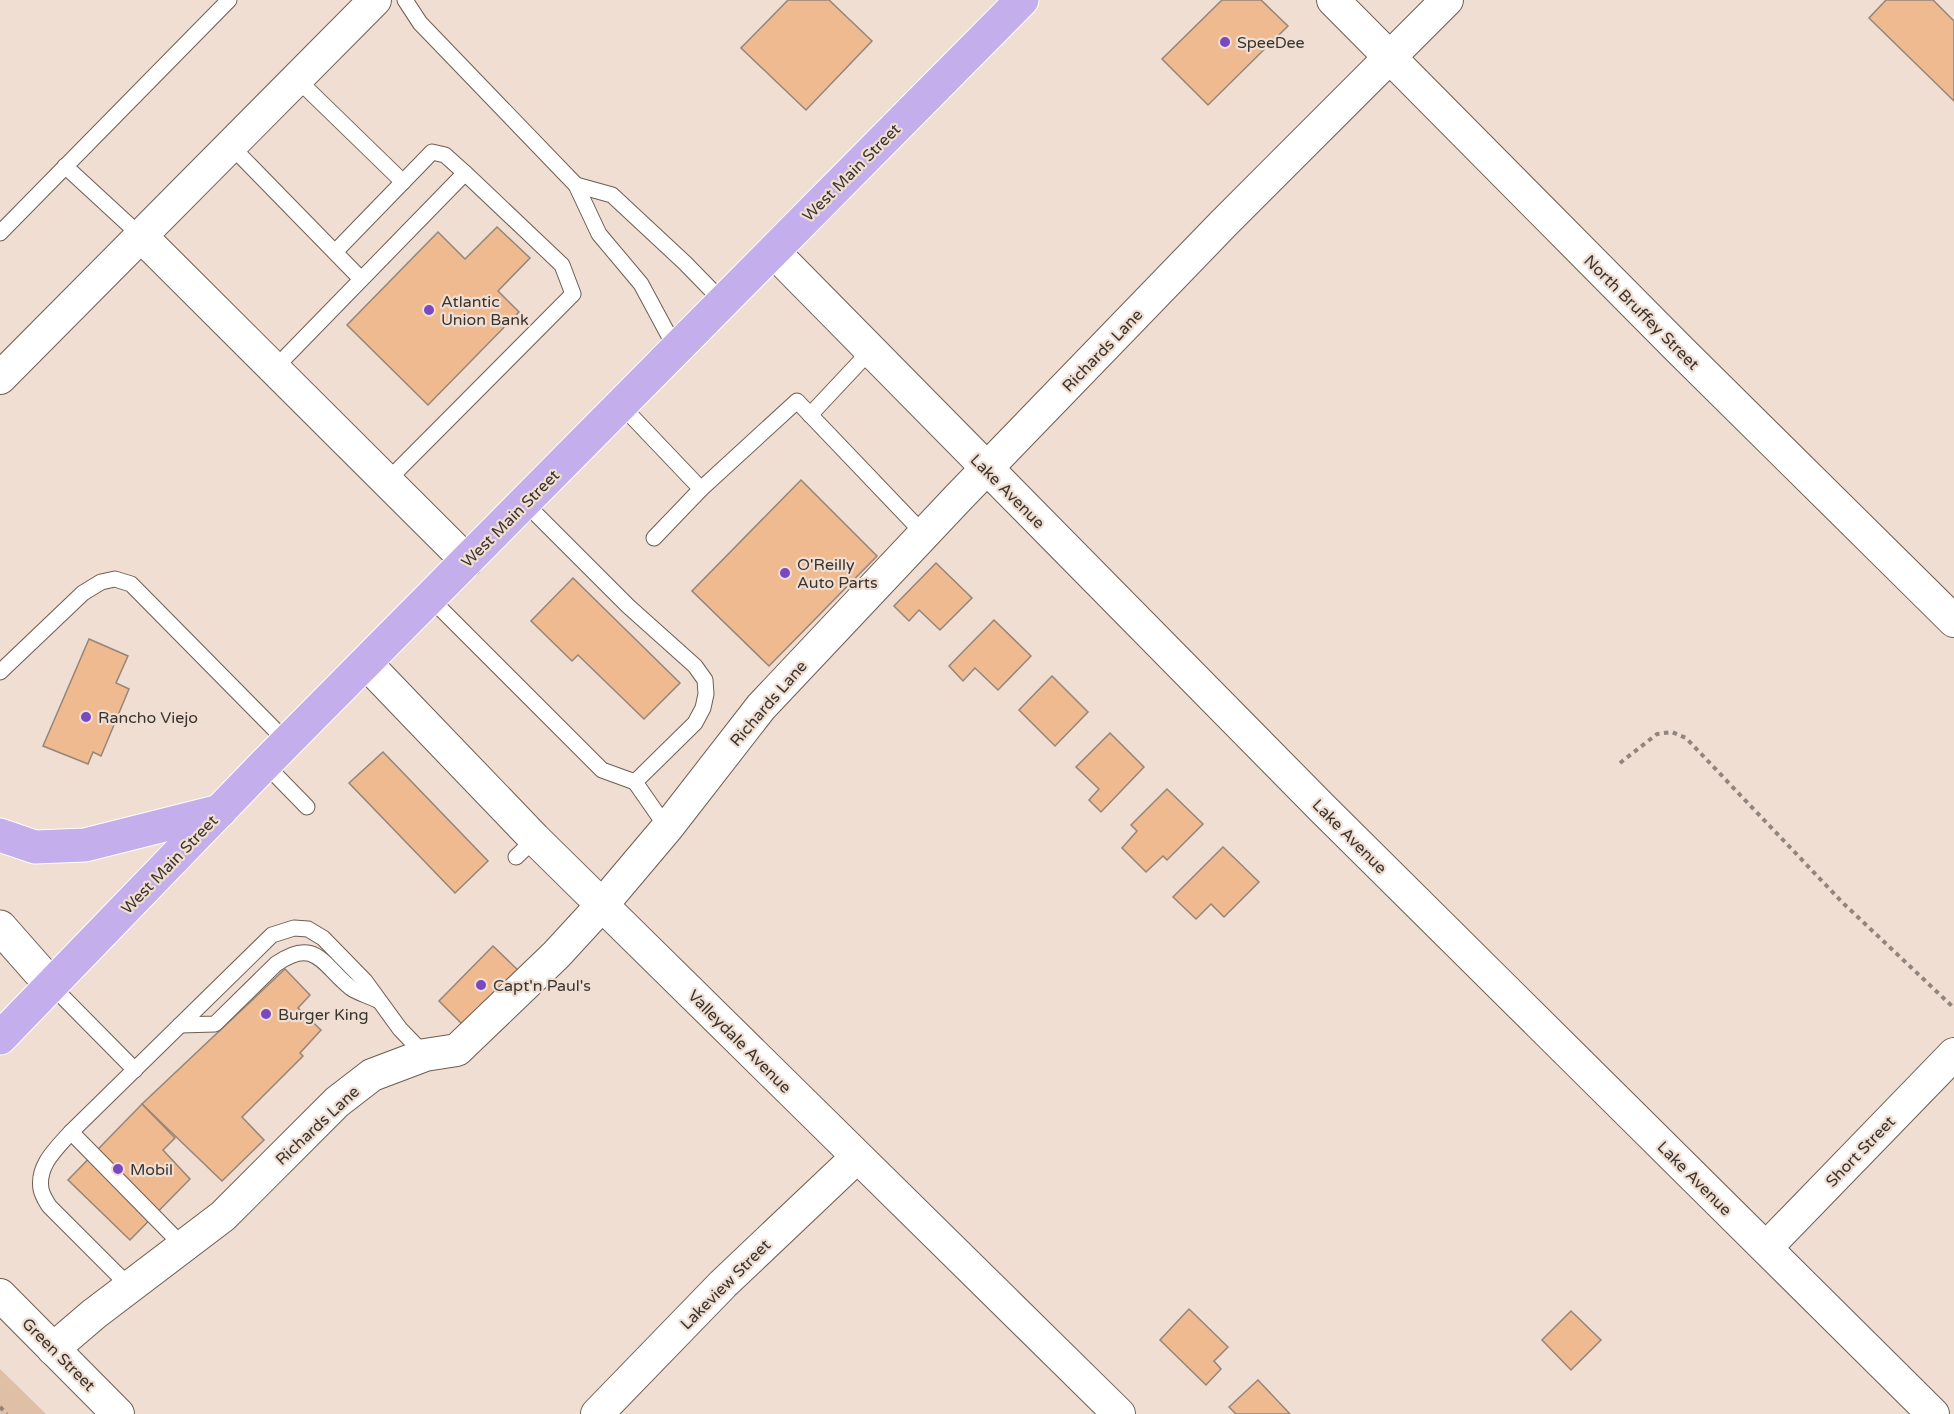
<svg xmlns="http://www.w3.org/2000/svg" width="1954" height="1414" viewBox="0 0 1954 1414" font-family="'Varela Round',sans-serif">
<style>
.green{fill:#dfbfa6}
.building{fill:#efba90;stroke:#95857a;stroke-width:1.5}
.lines{fill:none;stroke-linecap:round;stroke-linejoin:round}
.lane-casing{stroke:#6d5e53;stroke-width:17}
.street-casing{stroke:#6d5e53;stroke-width:34}
.secondary-casing{stroke:#6d5e53;stroke-width:35}
.primary-casing{stroke:#fff;stroke-width:35}
.path{stroke:#91857d;stroke-width:4;stroke-dasharray:4.5 4.5;stroke-linecap:butt}
.lane{stroke:#fff;stroke-width:15}
.street{stroke:#fff;stroke-width:32}
.secondary{stroke:#fff;stroke-width:33}
.primary{stroke:#c5aeec;stroke-width:33}
.poi-dot{fill:#7a48c0;stroke:#efded1;stroke-width:2}
.labels{text-anchor:middle;stroke-width:4.5;stroke-linejoin:round;paint-order:stroke}
.poi-label{font-size:16px;fill:#3a342f;stroke:#efded1;text-anchor:start}
.street-label{font-size:16px;fill:#3a342f;stroke:#efded1}
</style>
<rect width="100%" height="100%" fill="#efded1"/>
<polygon class="green" points="0,1369 46,1414 0,1414"/>
<g class="building">
<polygon points="788,0 829,0 872,41 806,110 741,48"/>
<polygon points="1222,0 1261,0 1288,26 1208,105 1162,59"/>
<polygon points="1886,0 1933,0 1954,21 1954,101 1869,18"/>
<polygon points="497,227 530,258 498,291 519,312 428,405 347,325 438,232 465,259"/>
<polygon points="801,480 877,556 769,666 692,591"/>
<polygon points="936,563 972,598 940,630 919,610 909,621 894,606"/>
<polygon points="573,578 680,683 644,719 578,655 572,661 531,621"/>
<polygon points="994,620 1031,656 998,690 975,668 963,681 949,666"/>
<polygon points="89,639 128,656 116,683 129,689 101,756 93,752 88,764 43,746"/>
<polygon points="1052,676 1088,712 1055,746 1019,710"/>
<polygon points="1110,733 1144,767 1101,812 1089,800 1099,789 1076,767"/>
<polygon points="383,752 488,861 455,893 349,783"/>
<polygon points="1167,789 1203,824 1167,860 1163,856 1146,872 1122,848 1137,831 1131,825"/>
<polygon points="1223,847 1259,882 1224,917 1211,904 1196,919 1173,897"/>
<polygon points="493,946 521,973 466,1028 439,1001"/>
<polygon points="285,969 310,995 298,1008 321,1030 300,1053 303,1056 242,1117 264,1140 222,1181 142,1104"/>
<polygon points="142,1104 175,1138 163,1150 190,1179 130,1240 68,1180"/>
<polygon points="1189,1309 1228,1347 1214,1361 1221,1369 1206,1385 1160,1340"/>
<polygon points="1571,1311 1601,1340 1571,1370 1542,1340"/>
<polygon points="1258,1380 1290,1414 1236,1414 1229,1407"/>
</g>
<g class="lines">
<g class="lane-casing">
<g id="lane">
<polyline points="405,0 420,23 576,185 599,234 641,284 676,349"/>
<polyline points="297,79 403,182"/>
<polyline points="231,146 361,279"/>
<polyline points="65,166 142,237"/>
<polyline points="576,185 612,195 685,263 723,302"/>
<polyline points="0,233 229,0"/>
<polyline points="335,252 432,152 445,155 465,173"/>
<polyline points="274,369 465,173 562,265 573,294 387,481"/>
<polyline points="621,405 701,489 797,401 924,534"/>
<polyline points="810,415 870,351"/>
<polyline points="654,538 701,489"/>
<polyline points="430,598 602,770 635,782 695,723 703,708 706,694 705,680 695,666 628,606 525,503"/>
<polyline points="0,672 83,593 101,582 115,579 131,584 287,742"/>
<polyline points="265,764 307,807"/>
<polyline points="635,782 667,828"/>
<polyline points="516,857 535,839"/>
<polyline points="52,986 135,1070"/>
<path d="M180 1025 215 1024 276 964C316 936 323 966 351 988 358 993 369 996 377 1000"/>
<polyline points="71,1132 184,1247"/>
<path d="M130 1287 49 1206C46 1201 42 1195 41 1189 37 1165 57 1148 71 1132L272 935 294 928 308 929 323 938 365 981 400 1029 425 1055"/>
</g>
</g>
<g class="street-casing">
<g id="street">
<polyline points="1333,0 1679,349 1954,621"/>
<polyline points="142,237 467,561"/>
<polyline points="773,251 1322,808 1933,1414"/>
<polyline points="0,378 375,0"/>
<polyline points="366,663 535,839 1119,1414"/>
<polyline points="1766,1248 1954,1054"/>
<polyline points="0,1295 118,1414"/>
<polyline points="53,1349 94,1314 223,1216 337,1102 372,1075 425,1055 457,1050 556,955 602,905 667,828 761,707 958,498 1223,224 1447,0"/>
<polyline points="597,1414 723,1284 857,1157"/>
</g>
</g>
<g class="secondary-casing">
<polyline id="secondary" points="0,927 52,986"/>
</g>
<g class="primary-casing">
<g id="primary">
<polyline points="0,835 35,847 85,845 220,811"/>
<polyline points="0,1038 265,764 1022,0"/>
</g>
</g>
<g class="path">
<polyline points="1620,763 1657,734 1672,732 1686,738 1843,903 1954,1008"/>
<polyline points="0,1407 7,1414"/>
</g>
<use href="#lane" class="lane"/>
<use href="#street" class="street"/>
<use href="#secondary" class="secondary"/>
<use href="#primary" class="primary"/>
</g>
<g class="poi-dot">
<circle cx="1225" cy="42" r="6"/>
<circle cx="429" cy="310" r="6"/>
<circle cx="785" cy="573" r="6"/>
<circle cx="86" cy="717" r="6"/>
<circle cx="481" cy="985" r="6"/>
<circle cx="266" cy="1014" r="6"/>
<circle cx="118" cy="1169" r="6"/>
</g>
<g class="labels">
<g class="poi-label">
<text x="1237" y="48">SpeeDee</text>
<text x="441" y="307">Atlantic<tspan x="441" dy="18">Union Bank</tspan></text>
<text x="797" y="570">O'Reilly<tspan x="797" dy="18">Auto Parts</tspan></text>
<text x="98" y="723">Rancho Viejo</text>
<text x="493" y="991">Capt'n Paul's</text>
<text x="278" y="1020">Burger King</text>
<text x="130" y="1175">Mobil</text>
</g>
<g class="street-label">
<text transform="translate(851 172) rotate(-45)" y="6">West Main Street</text>
<text transform="translate(1642 312) rotate(45)" y="6">North Bruffey Street</text>
<text transform="translate(1102 350) rotate(-46)" y="6">Richards Lane</text>
<text transform="translate(1008 491) rotate(45)" y="6">Lake Avenue</text>
<text transform="translate(510 518) rotate(-45)" y="6">West Main Street</text>
<text transform="translate(768 703) rotate(-49)" y="6">Richards Lane</text>
<text transform="translate(1350 836) rotate(45)" y="6">Lake Avenue</text>
<text transform="translate(169 864) rotate(-46)" y="6">West Main Street</text>
<text transform="translate(740 1041) rotate(45)" y="6">Valleydale Avenue</text>
<text transform="translate(317 1125) rotate(-43)" y="6">Richards Lane</text>
<text transform="translate(1860 1151) rotate(-46)" y="6">Short Street</text>
<text transform="translate(1695 1178) rotate(45)" y="6">Lake Avenue</text>
<text transform="translate(725 1284) rotate(-45)" y="6">Lakeview Street</text>
<text transform="translate(59 1354) rotate(45)" y="6">Green Street</text>
</g>
</g>
</svg>
